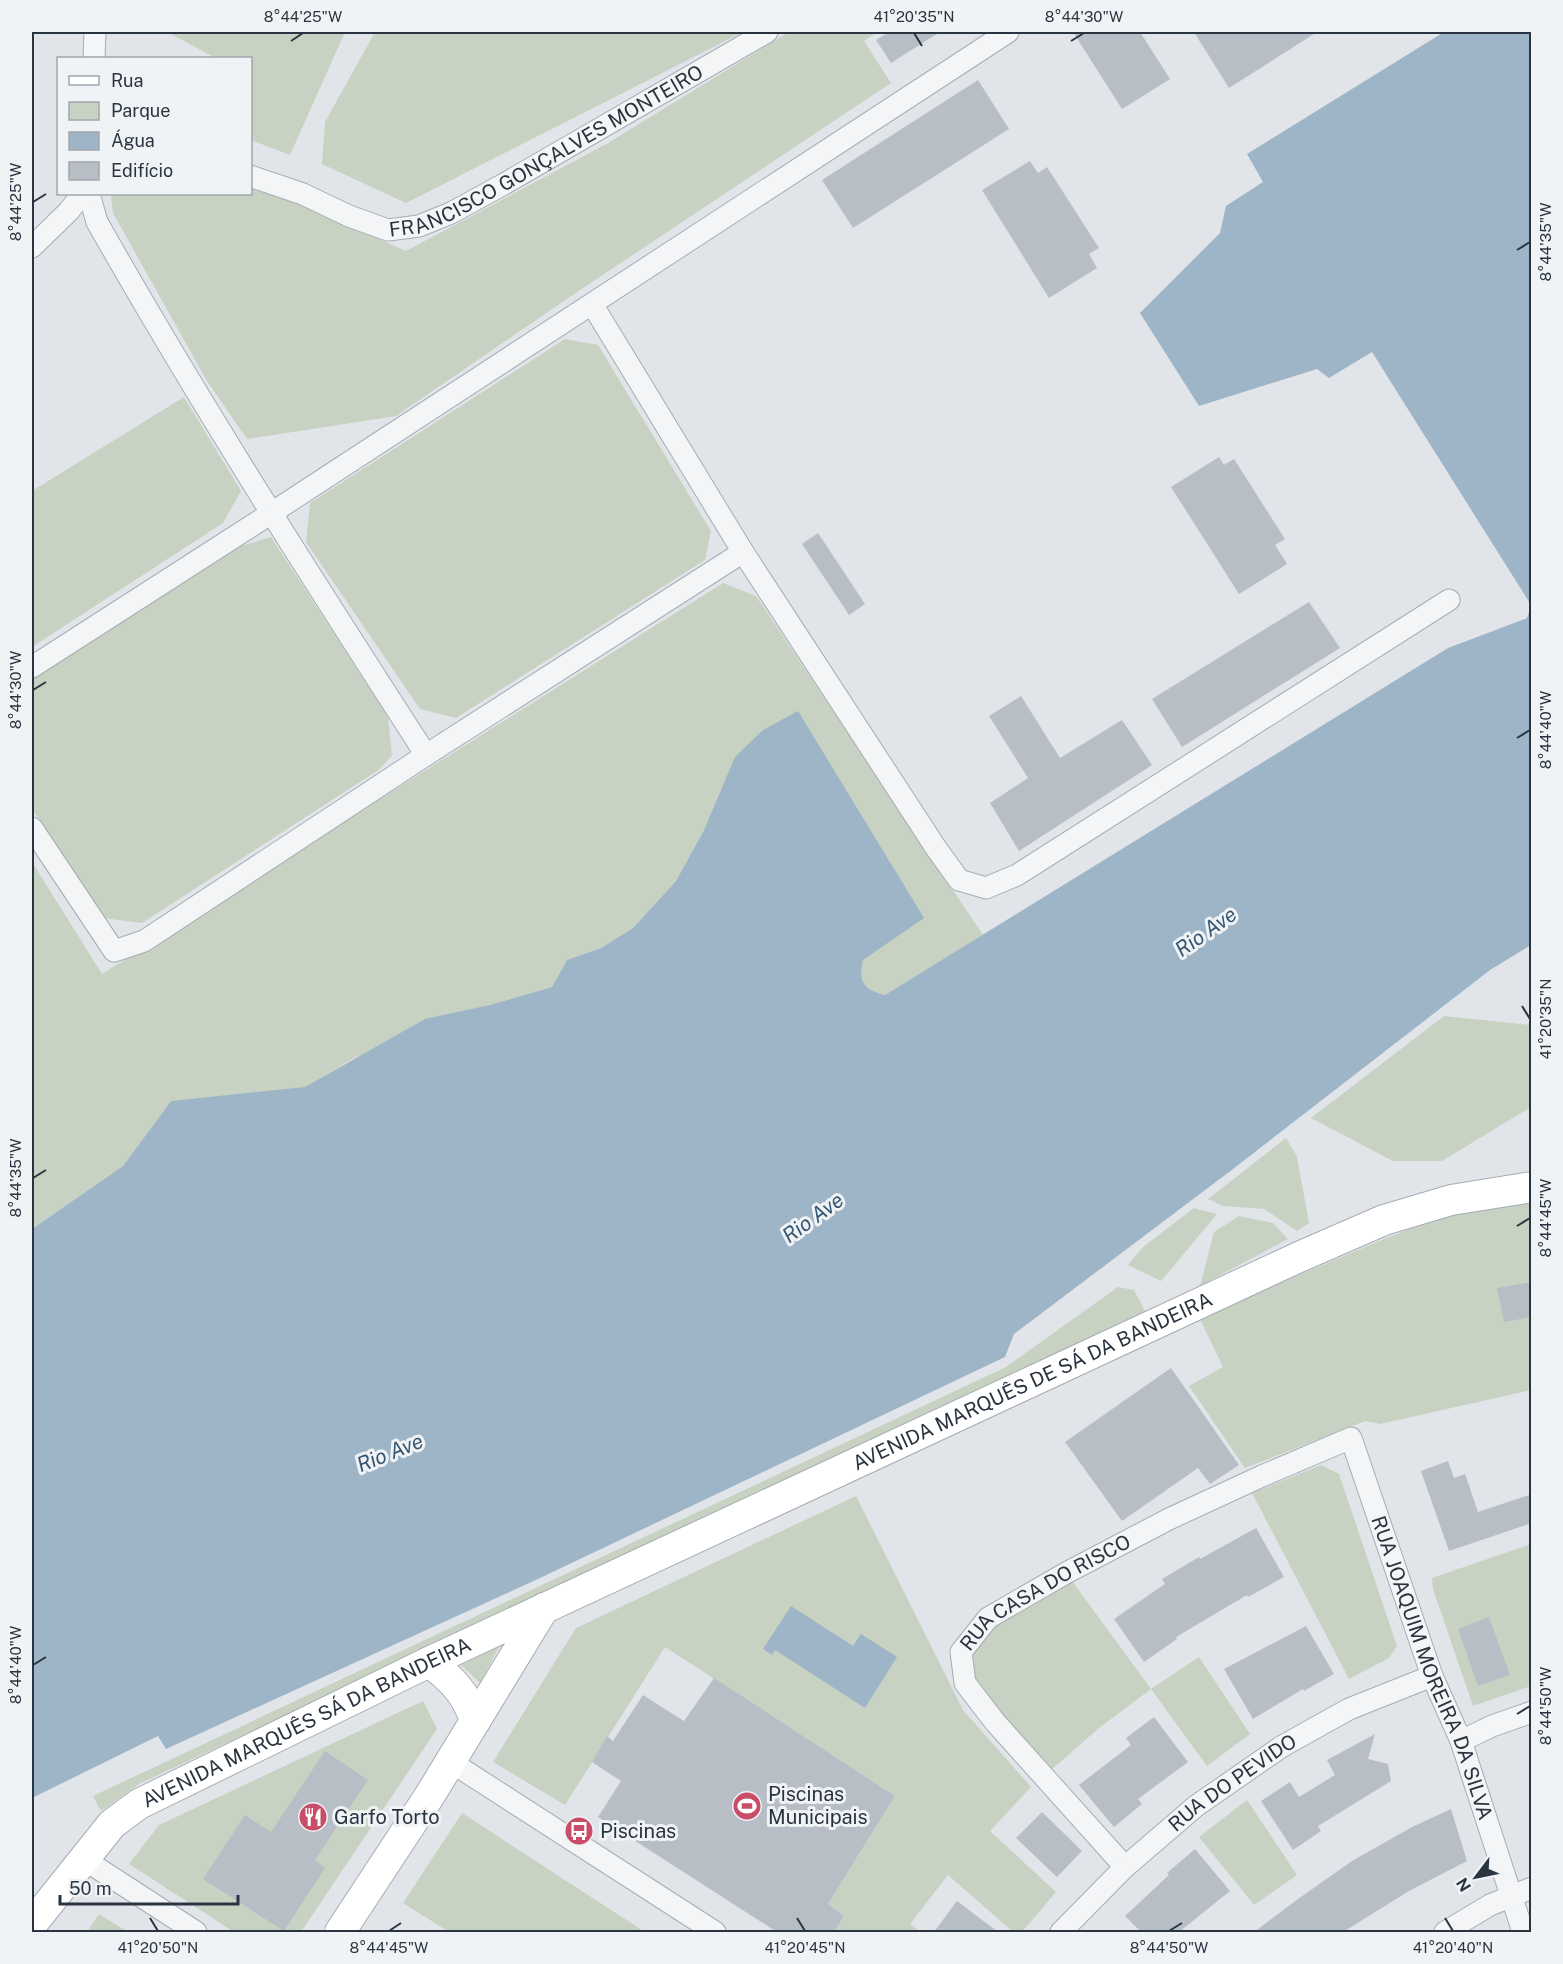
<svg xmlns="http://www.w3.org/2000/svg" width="1563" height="1964" viewBox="0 0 1563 1964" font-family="'Public Sans',sans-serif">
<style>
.green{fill:#c8d2c2}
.water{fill:#9eb5c7}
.building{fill:#b8bec5}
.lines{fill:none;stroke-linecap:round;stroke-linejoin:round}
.street-casing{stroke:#a6acb3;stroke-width:23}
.secondary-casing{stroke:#a6acb3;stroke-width:32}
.street{stroke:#f3f5f7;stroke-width:21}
.secondary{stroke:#fff;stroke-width:30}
.ticks{fill:none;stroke:#2a3440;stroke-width:2}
.labels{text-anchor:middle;stroke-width:6;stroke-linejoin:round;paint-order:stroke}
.street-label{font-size:20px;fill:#2a3440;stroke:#f0f3f6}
.poi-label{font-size:20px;fill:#2a3440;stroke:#f0f3f6;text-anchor:start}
.water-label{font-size:21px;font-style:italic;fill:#365671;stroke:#f0f3f6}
.neatline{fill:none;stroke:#2a3440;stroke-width:2}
.ticks-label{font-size:15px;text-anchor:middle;fill:#2a3440}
</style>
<rect width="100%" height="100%" fill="#e1e5e9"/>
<g class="green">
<polygon points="167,32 166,32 345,32 290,155 251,140 250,58 216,58"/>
<polygon points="375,32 740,32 741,33 406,203 322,164 325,122"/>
<polygon points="789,32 878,32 864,41 891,83 583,288 396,416 247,439 207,381 113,213 111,194 250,194 251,188 291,200 406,251 608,143"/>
<polygon points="565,339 598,345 711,531 705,560 456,718 420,709 306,542 310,503"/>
<polygon points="184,397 241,491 223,523 32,647 32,491"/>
<polygon points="271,537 388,717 392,755 380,769 142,923 102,918 32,809 32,678 237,547"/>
<path d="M723 583 756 596 983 935 885 995C864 990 858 982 863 960L704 830 676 881 633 928 601 948 567 960 552 987 490 1005 352 1059 305 1088 171 1101 123 1166 32 1229V862L102 974Z"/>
<polygon points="1444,1016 1531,1025 1531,1107 1442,1161 1393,1161 1311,1118"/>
<polygon points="1286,1138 1297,1157 1309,1223 1297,1231 1264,1209 1223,1206 1208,1199"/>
<polygon points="1531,1200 1531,1390 1380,1424 1365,1421 1245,1468 1189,1386 1223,1367 1199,1317 1389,1237 1452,1213"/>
<polygon points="1194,1208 1217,1214 1161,1281 1128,1265 1143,1247"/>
<polygon points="1239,1216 1273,1223 1288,1239 1200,1286 1214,1232"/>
<polygon points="1118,1287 1134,1290 1146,1313 139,1784 101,1811 93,1796 1006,1367"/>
<polygon points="1321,1465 1339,1474 1397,1646 1389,1658 1349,1679 1252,1493"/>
<polygon points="856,1496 963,1710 1031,1787 990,1831 1056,1892 1022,1932 1013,1932 948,1875 910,1924 921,1932 834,1932 844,1916 828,1904 895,1796 665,1647 565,1805 493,1762 576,1628"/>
<polygon points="1531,1544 1531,1686 1473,1706 1433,1589 1432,1578"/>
<polygon points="1072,1581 1151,1689 1199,1657 1250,1734 1207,1766 1151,1689 1099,1728 1051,1770 1005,1721 976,1681 972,1651 992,1625"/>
<polygon points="499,1647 480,1683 461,1665"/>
<polygon points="423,1701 437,1729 301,1932 234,1932 129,1864 159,1825"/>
<polygon points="1247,1800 1297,1875 1254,1905 1199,1837"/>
<polygon points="462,1813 645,1932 449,1932 403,1903"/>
<polygon points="99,1914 128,1932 87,1932"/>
</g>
<g class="water">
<path d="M1444 32H1531V945L1490 970 1233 1169 1014 1334 1005 1357 540 1578 166 1749 158 1736 32 1798V1229L123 1166 171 1101 305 1087 425 1019 490 1005 552 987 567 960 601 948 633 928 676 881 704 830 735 757 763 730 798 711 924 918 863 960C858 982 864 990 885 995L1448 648 1527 618 1531 605 1372 352 1329 378 1317 369 1199 406 1140 313 1220 233 1226 206 1263 182 1247 154Z"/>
<polygon points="791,1606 853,1646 861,1634 897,1657 865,1708 775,1650 772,1655 763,1649"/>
</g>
<g class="building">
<polygon points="889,32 940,32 891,63 876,40"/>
<polygon points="1073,32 1140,32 1170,79 1122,109"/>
<polygon points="1194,32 1317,32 1229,88"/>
<polygon points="978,80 1009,129 853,228 822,180"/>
<polygon points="1030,161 1038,173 1047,167 1099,248 1089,254 1097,268 1049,298 982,190"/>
<polygon points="1219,457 1224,465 1234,459 1285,539 1275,545 1287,564 1239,594 1171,487"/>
<polygon points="818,533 865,604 849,615 802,544"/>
<polygon points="1309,602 1340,648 1182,747 1152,699"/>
<polygon points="1021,696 1060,758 1122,720 1152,765 1019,851 990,803 1028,778 989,716"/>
<polygon points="1532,1282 1532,1317 1504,1322 1497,1288"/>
<polygon points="1171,1368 1239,1465 1210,1484 1198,1468 1122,1521 1065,1442"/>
<polygon points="1448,1461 1454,1478 1465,1474 1478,1512 1532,1494 1532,1523 1449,1551 1421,1471"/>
<polygon points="1256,1528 1284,1577 1248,1597 1247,1595 1176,1637 1177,1639 1144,1662 1114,1619 1165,1584 1162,1579 1199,1557 1200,1559"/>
<polygon points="1489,1617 1510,1675 1478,1686 1458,1629"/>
<polygon points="1306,1626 1334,1674 1304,1691 1303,1689 1253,1719 1224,1669"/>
<polygon points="714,1678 895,1796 828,1904 844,1916 834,1932 777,1932 598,1817 621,1781 592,1762 607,1736 613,1741 643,1695 684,1721"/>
<polygon points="1154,1717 1188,1762 1138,1799 1142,1804 1114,1827 1079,1785 1131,1745 1126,1738"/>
<polygon points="1375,1734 1368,1759 1388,1764 1391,1781 1318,1826 1321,1831 1293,1850 1261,1801 1290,1782 1299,1797 1335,1775 1327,1760"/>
<polygon points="325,1751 368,1780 315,1860 325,1868 284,1931 203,1879 245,1815 271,1832"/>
<polygon points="1451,1809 1467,1861 1409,1891 1343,1932 1254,1932 1298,1899 1352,1861 1412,1827"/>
<polygon points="1042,1812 1082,1851 1057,1877 1016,1838"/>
<polygon points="1195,1849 1230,1891 1179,1932 1141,1932 1125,1916 1169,1875 1167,1873"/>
<polygon points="957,1901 998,1932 934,1932"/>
</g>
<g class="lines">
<g class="street-casing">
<g id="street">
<polyline points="94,58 95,32"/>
<path id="s1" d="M250 176 303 194 349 216 388 230 419 226 451 213 504 184 767 32"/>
<path d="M89 194 97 222C200 404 313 580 426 755"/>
<polyline points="32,247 69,211 82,194"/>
<polyline points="592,304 743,552 936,848 959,880 986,888 1017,875 1449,600"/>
<polyline points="32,667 270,514 1008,32"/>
<polyline points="32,828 114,951 144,941 426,755 743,552"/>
<polyline points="1461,1741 1492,1726 1532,1712"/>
<polyline points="451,1762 715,1932"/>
<polyline points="85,1860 196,1932"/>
<path id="s2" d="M1125 1867 995 1722 965 1683 961 1652 988 1618 1066 1573 1169 1519 1262 1476 1351 1438 1432 1676 1461 1741 1523 1932"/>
<path id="s3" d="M1061 1932 1125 1867 1196 1806 1281 1747 1349 1709 1432 1676"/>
<polyline points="1445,1932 1490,1905 1532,1888"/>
</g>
</g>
<g class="secondary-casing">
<g id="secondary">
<path d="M429 1662C451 1678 467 1694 475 1721"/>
<path id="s4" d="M32 1924 112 1824 139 1804 429 1662 1299 1257 1384 1220 1451 1200 1532 1187"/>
<polyline points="340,1932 430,1795 544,1608"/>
</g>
</g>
<use href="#street" class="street"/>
<use href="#secondary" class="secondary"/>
</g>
<path class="ticks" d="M914 33 922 46M291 41 303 33M1071 41 1084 33M33 202 46 194M1517 250 1530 242M33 690 46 682M1517 738 1530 730M1522 1006 1530 1019M33 1178 46 1170M1517 1226 1530 1218M33 1665 46 1657M1517 1714 1530 1706M150 1918 158 1931M797 1918 805 1931M1445 1918 1453 1931M389 1931 401 1923M1169 1931 1182 1923"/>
<defs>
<g id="stadium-disc" transform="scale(1.5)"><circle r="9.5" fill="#c74d69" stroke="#f0f3f6"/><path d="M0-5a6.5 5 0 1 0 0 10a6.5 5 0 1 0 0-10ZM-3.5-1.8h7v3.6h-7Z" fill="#fff"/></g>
<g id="restaurant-disc" transform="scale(1.5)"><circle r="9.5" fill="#c74d69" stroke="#f0f3f6"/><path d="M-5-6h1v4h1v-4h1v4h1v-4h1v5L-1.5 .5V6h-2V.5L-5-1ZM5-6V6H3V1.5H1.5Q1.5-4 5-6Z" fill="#fff"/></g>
<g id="bus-disc" transform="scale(1.5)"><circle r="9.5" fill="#c74d69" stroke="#f0f3f6"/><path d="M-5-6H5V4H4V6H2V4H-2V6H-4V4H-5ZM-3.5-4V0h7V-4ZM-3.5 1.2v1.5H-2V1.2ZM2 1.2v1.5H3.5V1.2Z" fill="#fff"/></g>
</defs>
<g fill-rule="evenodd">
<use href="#stadium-disc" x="747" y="1806"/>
<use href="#restaurant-disc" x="313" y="1817"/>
<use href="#bus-disc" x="579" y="1831"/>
</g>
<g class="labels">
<g class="street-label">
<text dy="7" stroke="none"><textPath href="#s1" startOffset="326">FRANCISCO GONÇALVES MONTEIRO</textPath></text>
<text dy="7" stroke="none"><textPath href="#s4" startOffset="1150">AVENIDA MARQUÊS DE SÁ DA BANDEIRA</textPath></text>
<text dy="7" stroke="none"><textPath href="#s2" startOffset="380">RUA CASA DO RISCO</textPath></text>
<text dy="7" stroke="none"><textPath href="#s2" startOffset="968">RUA JOAQUIM MOREIRA DA SILVA</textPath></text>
<text dy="7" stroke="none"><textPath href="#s4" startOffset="348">AVENIDA MARQUÊS SÁ DA BANDEIRA</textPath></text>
<text dy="7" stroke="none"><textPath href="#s3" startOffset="228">RUA DO PEVIDO</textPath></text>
</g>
<g class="poi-label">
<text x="768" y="1801">Piscinas<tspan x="768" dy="23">Municipais</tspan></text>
<text x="334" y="1824">Garfo Torto</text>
<text x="600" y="1838">Piscinas</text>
</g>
<g class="water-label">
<text transform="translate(1206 932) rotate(-35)" y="7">Rio Ave</text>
<text transform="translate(813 1218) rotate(-36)" y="7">Rio Ave</text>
<text transform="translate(390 1453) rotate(-22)" y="7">Rio Ave</text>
</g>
</g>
<rect width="1563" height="1964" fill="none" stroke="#f0f3f6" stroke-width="66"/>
<rect x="57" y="57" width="195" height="138" fill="#f0f3f6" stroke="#a1a7ad" stroke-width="1.5"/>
<rect x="69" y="76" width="30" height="9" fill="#ffffff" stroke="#a1a7ad" stroke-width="1.5"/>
<text x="111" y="87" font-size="18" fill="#2a3440">Rua</text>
<rect x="69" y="102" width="30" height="18" fill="#c8d2c2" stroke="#a1a7ad" stroke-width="1.5"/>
<text x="111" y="117" font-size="18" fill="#2a3440">Parque</text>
<rect x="69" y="132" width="30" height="18" fill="#9eb5c7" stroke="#a1a7ad" stroke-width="1.5"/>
<text x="111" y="147" font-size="18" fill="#2a3440">Água</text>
<rect x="69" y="162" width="30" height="18" fill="#b8bec5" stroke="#a1a7ad" stroke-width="1.5"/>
<text x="111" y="177" font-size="18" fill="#2a3440">Edifício</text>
<g transform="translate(1476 1877) rotate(238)" stroke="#f0f3f6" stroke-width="4.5" paint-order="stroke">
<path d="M0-4.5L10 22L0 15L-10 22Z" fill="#2a3440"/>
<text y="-9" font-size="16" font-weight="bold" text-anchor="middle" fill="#2a3440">N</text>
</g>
<path d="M60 1895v9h178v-9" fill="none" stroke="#2a3440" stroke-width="3"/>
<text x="69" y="1895" font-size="18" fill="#2a3440" stroke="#f0f3f6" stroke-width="4.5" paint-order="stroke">50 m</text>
<rect x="33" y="33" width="1497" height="1898" class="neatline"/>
<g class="ticks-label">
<text x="303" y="22">8°44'25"W</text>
<text x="914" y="22">41°20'35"N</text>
<text x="1084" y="22">8°44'30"W</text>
<text transform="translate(16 202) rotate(-90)" y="5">8°44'25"W</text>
<text transform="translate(1546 242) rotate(-90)" y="5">8°44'35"W</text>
<text transform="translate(16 690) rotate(-90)" y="5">8°44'30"W</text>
<text transform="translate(1546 730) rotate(-90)" y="5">8°44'40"W</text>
<text transform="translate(1546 1019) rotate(-90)" y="5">41°20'35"N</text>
<text transform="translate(16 1178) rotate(-90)" y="5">8°44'35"W</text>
<text transform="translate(1546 1218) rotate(-90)" y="5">8°44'45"W</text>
<text transform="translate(16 1665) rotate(-90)" y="5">8°44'40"W</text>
<text transform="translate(1546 1706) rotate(-90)" y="5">8°44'50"W</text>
<text x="158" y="1953">41°20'50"N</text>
<text x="389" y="1953">8°44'45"W</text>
<text x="805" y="1953">41°20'45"N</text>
<text x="1169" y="1953">8°44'50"W</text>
<text x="1453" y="1953">41°20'40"N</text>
</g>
</svg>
